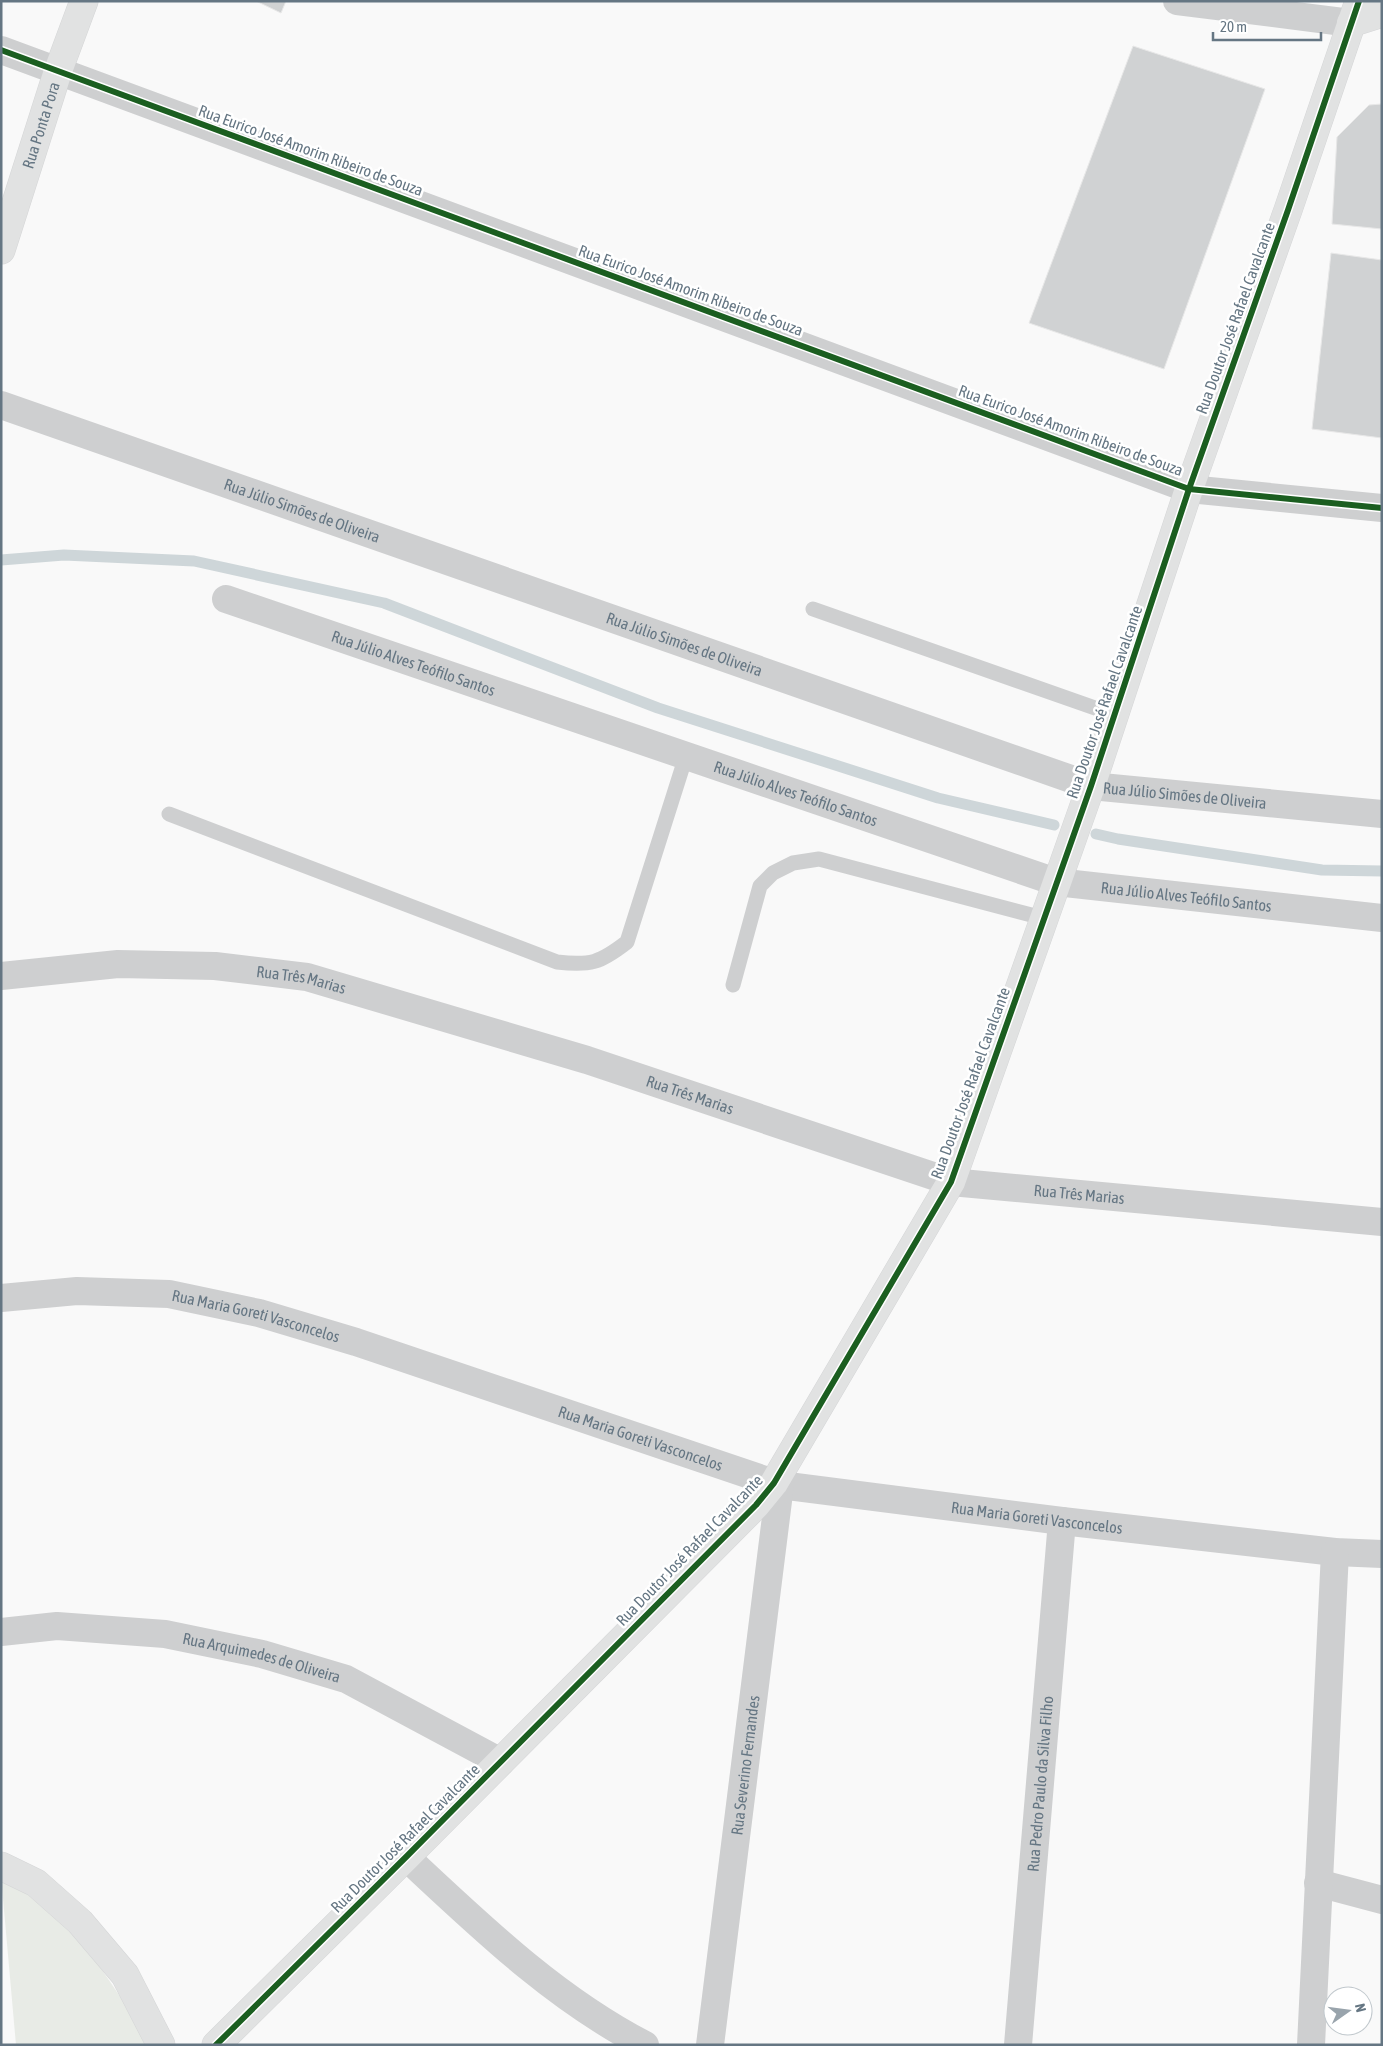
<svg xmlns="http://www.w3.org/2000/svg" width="1383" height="2046" viewBox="0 0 1383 2046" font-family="'Asap Condensed',sans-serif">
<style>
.green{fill:#e8ebe6}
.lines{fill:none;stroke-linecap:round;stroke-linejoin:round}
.stream{stroke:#ced6d9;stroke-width:11}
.building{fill:#d0d2d3;stroke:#e8e8e8}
.secondary-casing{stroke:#d5d6d7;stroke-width:29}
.lane{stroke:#cecfd0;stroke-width:15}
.street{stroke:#cecfd0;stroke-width:28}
.secondary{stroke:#e1e2e2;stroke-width:28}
.cycleway-casing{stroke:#fff;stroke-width:9}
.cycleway{stroke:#1b5e20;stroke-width:6}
.labels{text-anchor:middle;stroke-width:5;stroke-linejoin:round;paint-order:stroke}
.street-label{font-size:16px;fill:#657683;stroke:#fff}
</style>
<rect width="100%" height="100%" fill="#f9f9f9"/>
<polygon class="green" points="1,1876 68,1920 153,2045 16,2045"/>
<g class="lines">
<g class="stream">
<polyline points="1,560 64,555 194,561 384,603 658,708 938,798 1054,825"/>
<polyline points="1096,834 1118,839 1322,870 1382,871"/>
</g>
</g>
<g class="building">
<polygon points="256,1 286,1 281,13"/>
<polygon points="1133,46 1265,89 1164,369 1029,323"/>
<polygon points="1382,104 1382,229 1332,224 1337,137 1369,105"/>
<polygon points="1331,253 1382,260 1382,438 1312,429"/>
</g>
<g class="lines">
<g class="secondary-casing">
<g id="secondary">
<polyline points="1351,23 1382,13"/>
<path id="s8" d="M1 250 58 71 84 1"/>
<polyline points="1,1866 36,1883 80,1922 125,1975 161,2045"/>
<polyline points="216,2045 406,1857 756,1505 774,1483 951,1182 1091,786 1189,489 1288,210 1359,1"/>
</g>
</g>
<g class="lane">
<polyline points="813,609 1115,715"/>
<path d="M169 814 557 962C590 966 600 963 627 942L686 756"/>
<polyline points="733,985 760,886 773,873 793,863 819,859 1043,918"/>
</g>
<g class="street">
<polyline points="1177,1 1351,23"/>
<polyline points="1,50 1189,489 1382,508"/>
<path id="s1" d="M1 405 1091 786 1382 814"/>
<path id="s2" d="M226 599 1056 882 1382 918"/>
<path id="s3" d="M1 976 118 964 215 966 307 977 587 1060 951 1182 1382 1222"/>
<path id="s4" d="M1 1298 77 1291 169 1294 259 1313 356 1342 780 1485 1062 1521 1335 1552 1382 1554"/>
<path id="s5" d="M1 1632 57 1626 165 1634 262 1654 346 1679 501 1762"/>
<path d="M406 1857C480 1926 554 1998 645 2045"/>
<polyline points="1318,1883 1382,1900"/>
<path id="s6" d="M710 2045 780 1485"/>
<path id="s7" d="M1018 2045 1062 1521"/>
<polyline points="1311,2045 1335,1552"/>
</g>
<use href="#secondary" class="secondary"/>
<g class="cycleway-casing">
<g id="cycleway">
<polyline points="1,50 1189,489 1382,508"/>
<polyline points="216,2045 406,1857 756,1505 774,1483 951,1182 1091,786 1189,489 1288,210 1359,1"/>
</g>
</g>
<use href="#cycleway" class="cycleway"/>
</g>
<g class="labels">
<g class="street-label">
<text dy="6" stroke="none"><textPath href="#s8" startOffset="131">Rua Ponta Pora</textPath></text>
<text transform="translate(311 150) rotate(20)" y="6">Rua Eurico José Amorim Ribeiro de Souza</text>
<text transform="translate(691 290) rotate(20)" y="6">Rua Eurico José Amorim Ribeiro de Souza</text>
<text transform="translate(1235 318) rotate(-70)" y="6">Rua Doutor José Rafael Cavalcante</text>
<text transform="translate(1071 430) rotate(20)" y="6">Rua Eurico José Amorim Ribeiro de Souza</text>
<text dy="6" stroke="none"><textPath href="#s1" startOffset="319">Rua Júlio Simões de Oliveira</textPath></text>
<text dy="6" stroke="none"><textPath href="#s1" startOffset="724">Rua Júlio Simões de Oliveira</textPath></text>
<text dy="6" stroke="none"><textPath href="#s2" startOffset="198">Rua Júlio Alves Teófilo Santos</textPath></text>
<text transform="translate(1104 702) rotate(-71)" y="6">Rua Doutor José Rafael Cavalcante</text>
<text dy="6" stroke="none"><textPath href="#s2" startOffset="602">Rua Júlio Alves Teófilo Santos</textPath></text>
<text dy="6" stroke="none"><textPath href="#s1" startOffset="1249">Rua Júlio Simões de Oliveira</textPath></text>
<text dy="6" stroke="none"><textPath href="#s2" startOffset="1008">Rua Júlio Alves Teófilo Santos</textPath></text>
<text dy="6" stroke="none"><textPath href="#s3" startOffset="302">Rua Três Marias</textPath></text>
<text transform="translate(970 1083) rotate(-70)" y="6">Rua Doutor José Rafael Cavalcante</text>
<text dy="6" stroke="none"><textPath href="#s3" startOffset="708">Rua Três Marias</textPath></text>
<text dy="6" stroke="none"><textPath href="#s3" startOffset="1112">Rua Três Marias</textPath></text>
<text dy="6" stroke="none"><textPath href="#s4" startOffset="258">Rua Maria Goreti Vasconcelos</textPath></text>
<text dy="6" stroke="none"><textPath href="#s4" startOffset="662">Rua Maria Goreti Vasconcelos</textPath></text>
<text dy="6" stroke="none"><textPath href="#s4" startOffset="1068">Rua Maria Goreti Vasconcelos</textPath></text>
<text transform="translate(689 1550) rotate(-46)" y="6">Rua Doutor José Rafael Cavalcante</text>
<text dy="6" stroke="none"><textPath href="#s5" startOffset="264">Rua Arquimedes de Oliveira</textPath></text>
<text dy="6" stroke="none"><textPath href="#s6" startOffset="282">Rua Severino Fernandes</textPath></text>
<text dy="6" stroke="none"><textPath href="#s7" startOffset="262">Rua Pedro Paulo da Silva Filho</textPath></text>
<text transform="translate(405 1838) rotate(-45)" y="6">Rua Doutor José Rafael Cavalcante</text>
</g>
</g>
<rect width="1383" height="2046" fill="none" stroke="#657683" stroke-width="5"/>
<g transform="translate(1348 2011) rotate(76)"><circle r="24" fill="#ffffff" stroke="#c1c8cd"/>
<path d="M0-4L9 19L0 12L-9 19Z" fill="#99a4ac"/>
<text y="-8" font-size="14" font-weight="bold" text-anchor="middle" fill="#657683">N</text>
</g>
<path d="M1213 32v8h108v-8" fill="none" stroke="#657683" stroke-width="2.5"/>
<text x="1220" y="32" font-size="15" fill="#657683" stroke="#ffffff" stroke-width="4" paint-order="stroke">20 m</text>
</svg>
